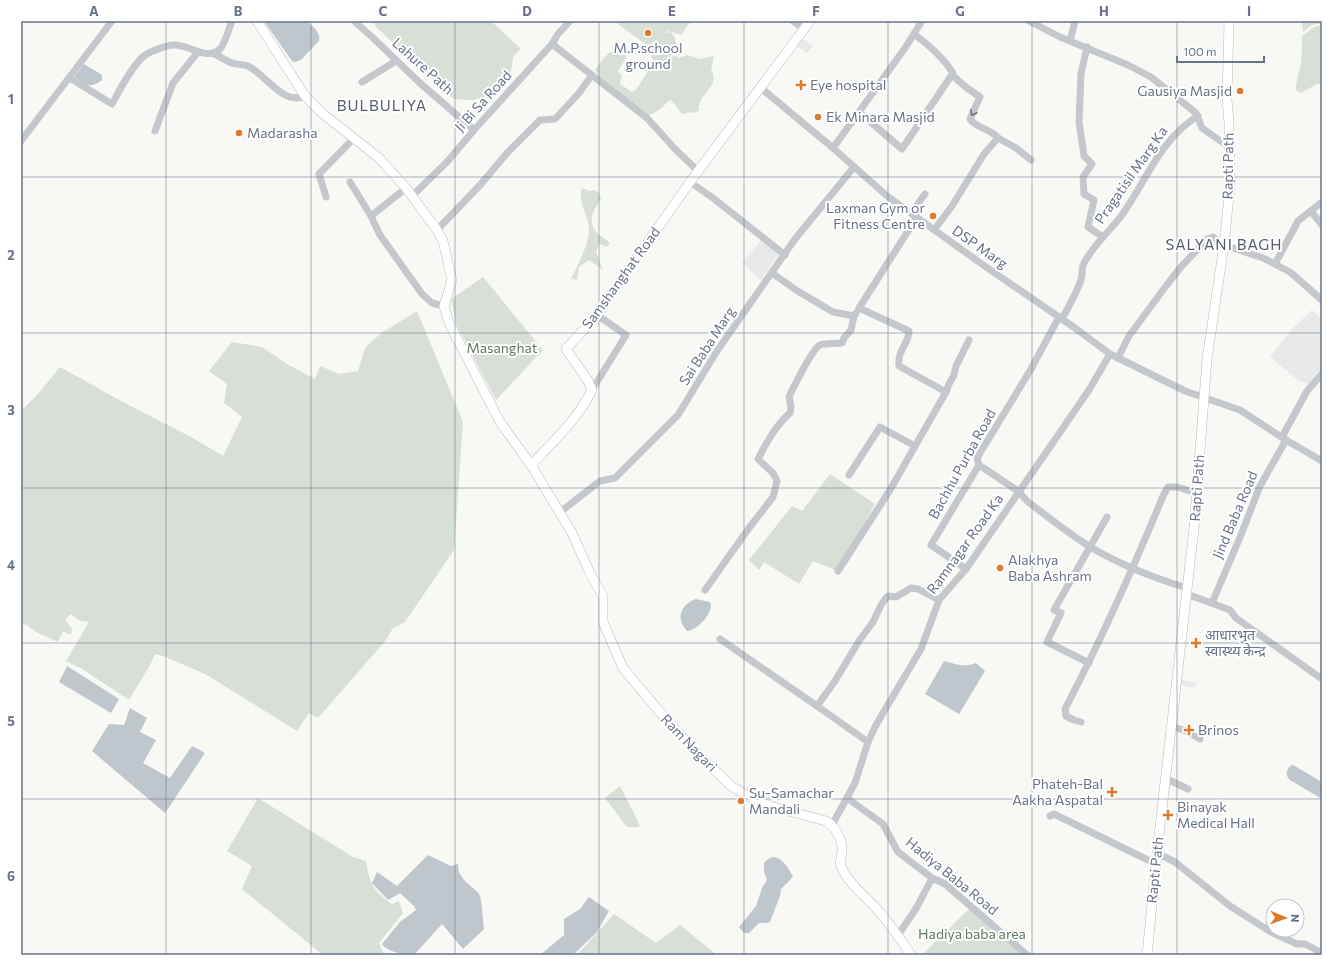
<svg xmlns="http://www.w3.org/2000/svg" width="1343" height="976" viewBox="0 0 1343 976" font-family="Commissioner,'Noto Sans Devanagari',sans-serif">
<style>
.built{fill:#e8e9e9}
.green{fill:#d8dfd7}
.water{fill:#bfc7cd}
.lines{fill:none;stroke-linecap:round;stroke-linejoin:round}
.major-casing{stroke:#b7babf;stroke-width:10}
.minor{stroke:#c4c7cb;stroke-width:7}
.major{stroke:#fff;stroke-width:9}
.oneway{stroke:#6d7789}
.grid{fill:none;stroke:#687386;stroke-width:1;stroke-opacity:0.55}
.poi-dot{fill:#df792e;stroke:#fff;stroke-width:1.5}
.labels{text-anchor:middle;stroke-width:4;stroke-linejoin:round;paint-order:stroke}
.poi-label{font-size:14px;fill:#687386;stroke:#fff;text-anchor:start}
.street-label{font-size:14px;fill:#687386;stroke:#fff}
.park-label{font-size:14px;fill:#637863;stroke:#fff}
.neighbourhood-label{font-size:15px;letter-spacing:1px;fill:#565d6b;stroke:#fff}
.neatline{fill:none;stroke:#687386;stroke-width:1.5}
.grid-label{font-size:13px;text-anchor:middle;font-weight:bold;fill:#687386}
</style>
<rect width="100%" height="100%" fill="#f8f8f5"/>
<g class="built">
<polygon points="801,38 813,46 807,53 795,44"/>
<polygon points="762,239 780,252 761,280 742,263"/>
<polygon points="1312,310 1322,319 1322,369 1309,384 1299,381 1270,357 1291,330"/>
<polygon points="1179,679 1197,683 1196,686 1194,685 1193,688 1178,684"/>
</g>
<g class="green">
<polygon points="374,21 491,21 521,49 513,57 512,65 510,74 500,88 483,98 473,100 454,99 376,27"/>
<path d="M614 21H691L681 35 668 31 666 33 671 32C679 42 676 47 670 57L676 56 678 58 687 55 700 59 714 56 711 70C722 86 696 95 699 110L695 113 691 112 682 114 674 103 670 100 659 110 648 116 600 78 595 70C603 57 608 53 621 46L626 48C630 58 621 63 618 72L622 75 620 84 632 92 636 90 653 63C653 57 650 55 649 50L656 43 657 39 648 46Z"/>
<polygon points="1302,21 1322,21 1322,23 1312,25 1303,32"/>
<path d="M1322 25V84H1317L1301 93 1296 90C1296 81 1298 76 1300 68 1302 58 1302 47 1302 36L1314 27Z"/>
<path d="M582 188 589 191 595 190 599 193 601 199C594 210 586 220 597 233 601 237 606 239 610 243L607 247 599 244 596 252 603 270 589 260 579 267 577 280 571 279C577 267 590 242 589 230 589 215 577 202 582 188Z"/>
<polygon points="483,277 543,350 496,400 456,324 451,299"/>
<polygon points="417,311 463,422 454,550 405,622 393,628 386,640 318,718 309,713 297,731 205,674 163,656 155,654 149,667 129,700 82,669 66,661 89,622 80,621 71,614 65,619 72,629 71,635 63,631 58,642 36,632 27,625 21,624 21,405 24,408 37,395 60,367 121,401 191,437 223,456 242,417 224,403 227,384 209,371 232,342 262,347 287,364 315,379 320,366 339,374 358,371 365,348 380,334"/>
<polygon points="830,474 875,504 838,571 813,561 799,584 764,562 759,570 749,560 792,506 802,511"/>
<polygon points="620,786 637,819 640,827 627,827 605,798"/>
<path d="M258 798 353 857 366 861C370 884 373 891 392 904L399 901 403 913 379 943 384 955H323L242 889 252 866 227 851Z"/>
<polygon points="971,907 1028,955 922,955"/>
<polygon points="614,914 656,943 680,925 717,955 577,955"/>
</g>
<g class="water">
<path d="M264 21H307C313 27 321 32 319 41L301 60 295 62 292 61Z"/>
<path d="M84 64 102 75V80C92 88 82 87 75 76Z"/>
<path d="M696 599 710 602C715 611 697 631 687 631 675 618 681 604 696 599Z"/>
<path d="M944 661C956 664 964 668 976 663L985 671 959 714 925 694Z"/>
<polygon points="67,666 119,699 111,713 59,682"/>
<polygon points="130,708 147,718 140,732 156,740 143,763 170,778 192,746 205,753 165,813 92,751 109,724 124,725"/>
<path d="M1293 765 1322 782V799L1290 780C1285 775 1286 771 1290 766Z"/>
<path d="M428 855 451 866 458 864C458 880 470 883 479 894 482 899 483 922 484 929L463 949 442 924 414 955C404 955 387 952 382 944L400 922 416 910 414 906 400 893 388 900 372 883 377 872 397 886Z"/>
<path d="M773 857C782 857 788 868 793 876L790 880 781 889 780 896 770 922 767 923H759L749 933H744L739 927 756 906 762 888 767 880 764 872V863L768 859Z"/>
<polygon points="589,897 609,911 597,932 573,955 540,955 564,935 564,919 580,909"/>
</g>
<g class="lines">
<g class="major-casing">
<g id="major">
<path d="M257 21 305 96 322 113 379 158 406 188 437 230 443 241 452 280 444 306 449 323 500 422 531 465 572 533 589 571 603 597V622L623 668 658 710 697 753 731 786 753 799 770 806 826 821C835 826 843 840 842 851 842 856 839 862 841 866 848 883 864 895 876 908 889 923 900 938 911 955"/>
<path d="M531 465C553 442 578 419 592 390L588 381 566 349 597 315 690 182 810 21"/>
<polyline points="1147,955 1157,853 1194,528 1207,359 1224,245 1230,186 1229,123 1227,99 1229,21"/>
</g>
</g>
<g class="minor">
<polyline points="354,21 371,36 420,83 474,130"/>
<polyline points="793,21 804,29"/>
<polyline points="1029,21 1060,37 1128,65 1151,77 1196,113 1202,128 1229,147"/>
<polyline points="1070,41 1075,21"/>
<polyline points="552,44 647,118 675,149 699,172"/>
<polyline points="1087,47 1081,74 1079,122 1084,156 1092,164 1083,177 1084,194 1094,200 1088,227 1103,237"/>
<path d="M213 53C219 56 226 61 232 63 237 65 243 64 248 66 265 74 283 106 305 96"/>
<path d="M952 75 967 88 980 97 970 119C976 128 991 129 998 138"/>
<path d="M70 78 112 104C119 91 135 60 147 54 152 51 168 45 173 45 188 43 206 62 220 49 225 44 229 28 232 21"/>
<polyline points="362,82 396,61"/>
<polyline points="761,88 833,148 887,196 986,267 1075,328 1110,354 1185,391 1240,410 1286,440 1322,461"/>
<path d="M859 112 902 149 953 73C943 57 929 45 914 34"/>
<polyline points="155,131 173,83 198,52"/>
<polyline points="21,141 112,21"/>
<polyline points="833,148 905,48 922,21"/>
<polyline points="350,182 371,216 406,188"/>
<polyline points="690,182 713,198 785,255"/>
<polyline points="412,196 447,162 474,130 552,44 558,34 570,21"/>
<polyline points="326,197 319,174 354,138"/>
<polyline points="1311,211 1322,225"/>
<polyline points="911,213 925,194"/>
<polyline points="371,216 380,235 422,294 432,303 444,306"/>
<polyline points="437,230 481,184 507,153 540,120 555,119 579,93 592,75"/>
<polyline points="934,230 952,206 984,154 998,138 1016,148 1031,160"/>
<polyline points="1275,264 1298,221 1322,202"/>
<polyline points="772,273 796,290 833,312 854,316 856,313"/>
<path d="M1062 319C1069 306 1076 294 1081 280 1083 275 1081 268 1084 263 1094 244 1110 231 1122 215 1146 181 1161 138 1198 116"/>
<polyline points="1118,358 1129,336 1166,286 1180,268 1207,239 1213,237 1224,245 1263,258 1290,272 1322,300"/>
<polyline points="592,390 626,335 597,315"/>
<polyline points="946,392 949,384 954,375 956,366 969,340"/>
<polyline points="1282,437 1307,391 1322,374"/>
<path d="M979 465 1018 491 1027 501C1048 517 1069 534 1092 548 1121 565 1154 578 1187 588"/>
<polyline points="849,475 880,427 915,446"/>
<polyline points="559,513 600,481 615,478 678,415 717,351 795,239 854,167"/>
<polyline points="966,569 931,545 979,465 977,458 1031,369 1059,317"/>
<path d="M838 571 890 490 946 392 899 366C897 350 909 344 909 331L859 308 917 217"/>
<path d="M705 590 749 528 773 497 777 481 773 473 758 459C767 442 776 425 790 413L791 407 789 397C793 388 813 348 820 345 826 343 835 344 842 343L844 338 851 330 854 316"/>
<polyline points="1187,594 1230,610 1236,618 1322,679"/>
<polyline points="1212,603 1241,535 1260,486 1286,440"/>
<polyline points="720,639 817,706"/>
<polyline points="1089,663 1047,642 1061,613 1054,610 1107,517"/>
<path d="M1081 722 1074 720 1066 716 1065 709C1101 640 1133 569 1163 496L1168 487H1177L1197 493"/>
<polyline points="1171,726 1186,731 1200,739"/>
<polyline points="868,742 817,706 835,681 859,641 873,622 881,605 886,598 888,596 896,597 911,588 918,589 939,600"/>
<polyline points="1165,778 1188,789"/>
<polyline points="847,798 883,824 898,852 932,878 945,884 1027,955"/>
<polyline points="1050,816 1054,814 1156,864"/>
<polyline points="832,825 855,783 868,742 876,725 921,649 939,600 966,569 1089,390 1110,354"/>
<polyline points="1157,853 1175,862 1230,906 1271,932 1297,944 1305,944 1322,953"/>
<polyline points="898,935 917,907 932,878"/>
</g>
<use href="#major" class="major"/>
</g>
<defs><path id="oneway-chevron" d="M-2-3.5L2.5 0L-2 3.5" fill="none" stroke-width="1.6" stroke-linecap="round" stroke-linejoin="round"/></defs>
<use class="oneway" href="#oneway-chevron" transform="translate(973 113) rotate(116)"/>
<path class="grid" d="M166 21V955M311 21V955M455 21V955M599 21V955M744 21V955M888 21V955M1032 21V955M1177 21V955M21 177H1322M21 333H1322M21 488H1322M21 643H1322M21 799H1322"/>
<g class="poi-dot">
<circle cx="648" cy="33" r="4"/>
<path d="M799 79h4v4h4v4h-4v4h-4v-4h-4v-4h4z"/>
<circle cx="1240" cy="91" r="4"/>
<circle cx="818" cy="117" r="4"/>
<circle cx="239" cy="133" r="4"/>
<circle cx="933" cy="216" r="4"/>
<circle cx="1000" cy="568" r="4"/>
<path d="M1194 637h4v4h4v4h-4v4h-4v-4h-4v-4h4z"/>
<path d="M1187 724h4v4h4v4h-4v4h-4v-4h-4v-4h4z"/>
<path d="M1110 786h4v4h4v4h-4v4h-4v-4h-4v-4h4z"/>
<circle cx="741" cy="801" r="4"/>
<path d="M1166 809h4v4h4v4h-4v4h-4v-4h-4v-4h4z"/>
</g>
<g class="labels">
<g class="poi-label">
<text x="648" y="53" text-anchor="middle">M.P.school<tspan x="648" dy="16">ground</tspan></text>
<text x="810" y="90">Eye hospital</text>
<text x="1232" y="96" text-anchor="end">Gausiya Masjid</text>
<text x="826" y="122">Ek Minara Masjid</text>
<text x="247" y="138">Madarasha</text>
<text x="925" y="213" text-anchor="end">Laxman Gym or<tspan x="925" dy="16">Fitness Centre</tspan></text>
<text x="1008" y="565">Alakhya<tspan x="1008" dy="16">Baba Ashram</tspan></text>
<text x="1205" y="640">आधारभुत<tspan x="1205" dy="16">स्वास्थ्य केन्द्र</tspan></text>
<text x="1198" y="735">Brinos</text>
<text x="1103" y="789" text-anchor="end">Phateh-Bal<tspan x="1103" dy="16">Aakha Aspatal</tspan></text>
<text x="749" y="798">Su-Samachar<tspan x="749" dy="16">Mandali</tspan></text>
<text x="1177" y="812">Binayak<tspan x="1177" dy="16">Medical Hall</tspan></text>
</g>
<g class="street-label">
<text transform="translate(423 66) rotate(42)" y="5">Lahure Path</text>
<text transform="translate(483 101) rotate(-48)" y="5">Ji Bi Sa Road</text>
<text transform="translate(1228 166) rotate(-89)" y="5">Rapti Path</text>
<text transform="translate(1131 175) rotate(-55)" y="5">Pragatisil Marg Ka</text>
<text transform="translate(980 247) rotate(35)" y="5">DSP Marg</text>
<text transform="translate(621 278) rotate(-54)" y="5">Samshanghat Road</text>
<text transform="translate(707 346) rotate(-57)" y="5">Sai Baba Marg</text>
<text transform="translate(962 464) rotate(-61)" y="5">Bachhu Purba Road</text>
<text transform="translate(1197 488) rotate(-86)" y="5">Rapti Path</text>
<text transform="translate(1235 515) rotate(-67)" y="5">Jind Baba Road</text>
<text transform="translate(965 544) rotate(-54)" y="5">Ramnagar Road Ka</text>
<text transform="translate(689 743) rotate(46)" y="5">Ram Nagari</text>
<text transform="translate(1155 870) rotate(-84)" y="5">Rapti Path</text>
<text transform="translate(952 876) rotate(39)" y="5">Hadiya Baba Road</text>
</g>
<g class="park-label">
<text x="502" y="353">Masanghat</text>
<text x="972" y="939">Hadiya baba area</text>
</g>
<g class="neighbourhood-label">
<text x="382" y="111">BULBULIYA</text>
<text x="1224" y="250">SALYANI BAGH</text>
</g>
</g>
<rect width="1343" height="976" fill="none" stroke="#ffffff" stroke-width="44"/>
<g transform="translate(1285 918) rotate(92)"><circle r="19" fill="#ffffff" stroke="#c3c7cf"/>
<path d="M0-3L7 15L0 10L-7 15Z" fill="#df792e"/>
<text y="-6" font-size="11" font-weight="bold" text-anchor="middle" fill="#687386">N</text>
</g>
<path d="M1177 56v6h87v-6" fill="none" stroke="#687386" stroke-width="2"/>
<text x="1183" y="56" font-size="12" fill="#687386" stroke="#ffffff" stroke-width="3" paint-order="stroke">100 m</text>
<rect x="22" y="22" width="1299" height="932" class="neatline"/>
<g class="grid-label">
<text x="94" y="16">A</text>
<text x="238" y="16">B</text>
<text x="383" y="16">C</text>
<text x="527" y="16">D</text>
<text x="672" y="16">E</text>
<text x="816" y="16">F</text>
<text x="960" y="16">G</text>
<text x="1104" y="16">H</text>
<text x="1249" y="16">I</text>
<text x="11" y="104">1</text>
<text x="11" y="260">2</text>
<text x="11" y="415">3</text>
<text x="11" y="570">4</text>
<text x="11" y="726">5</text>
<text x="11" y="881">6</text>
</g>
</svg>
